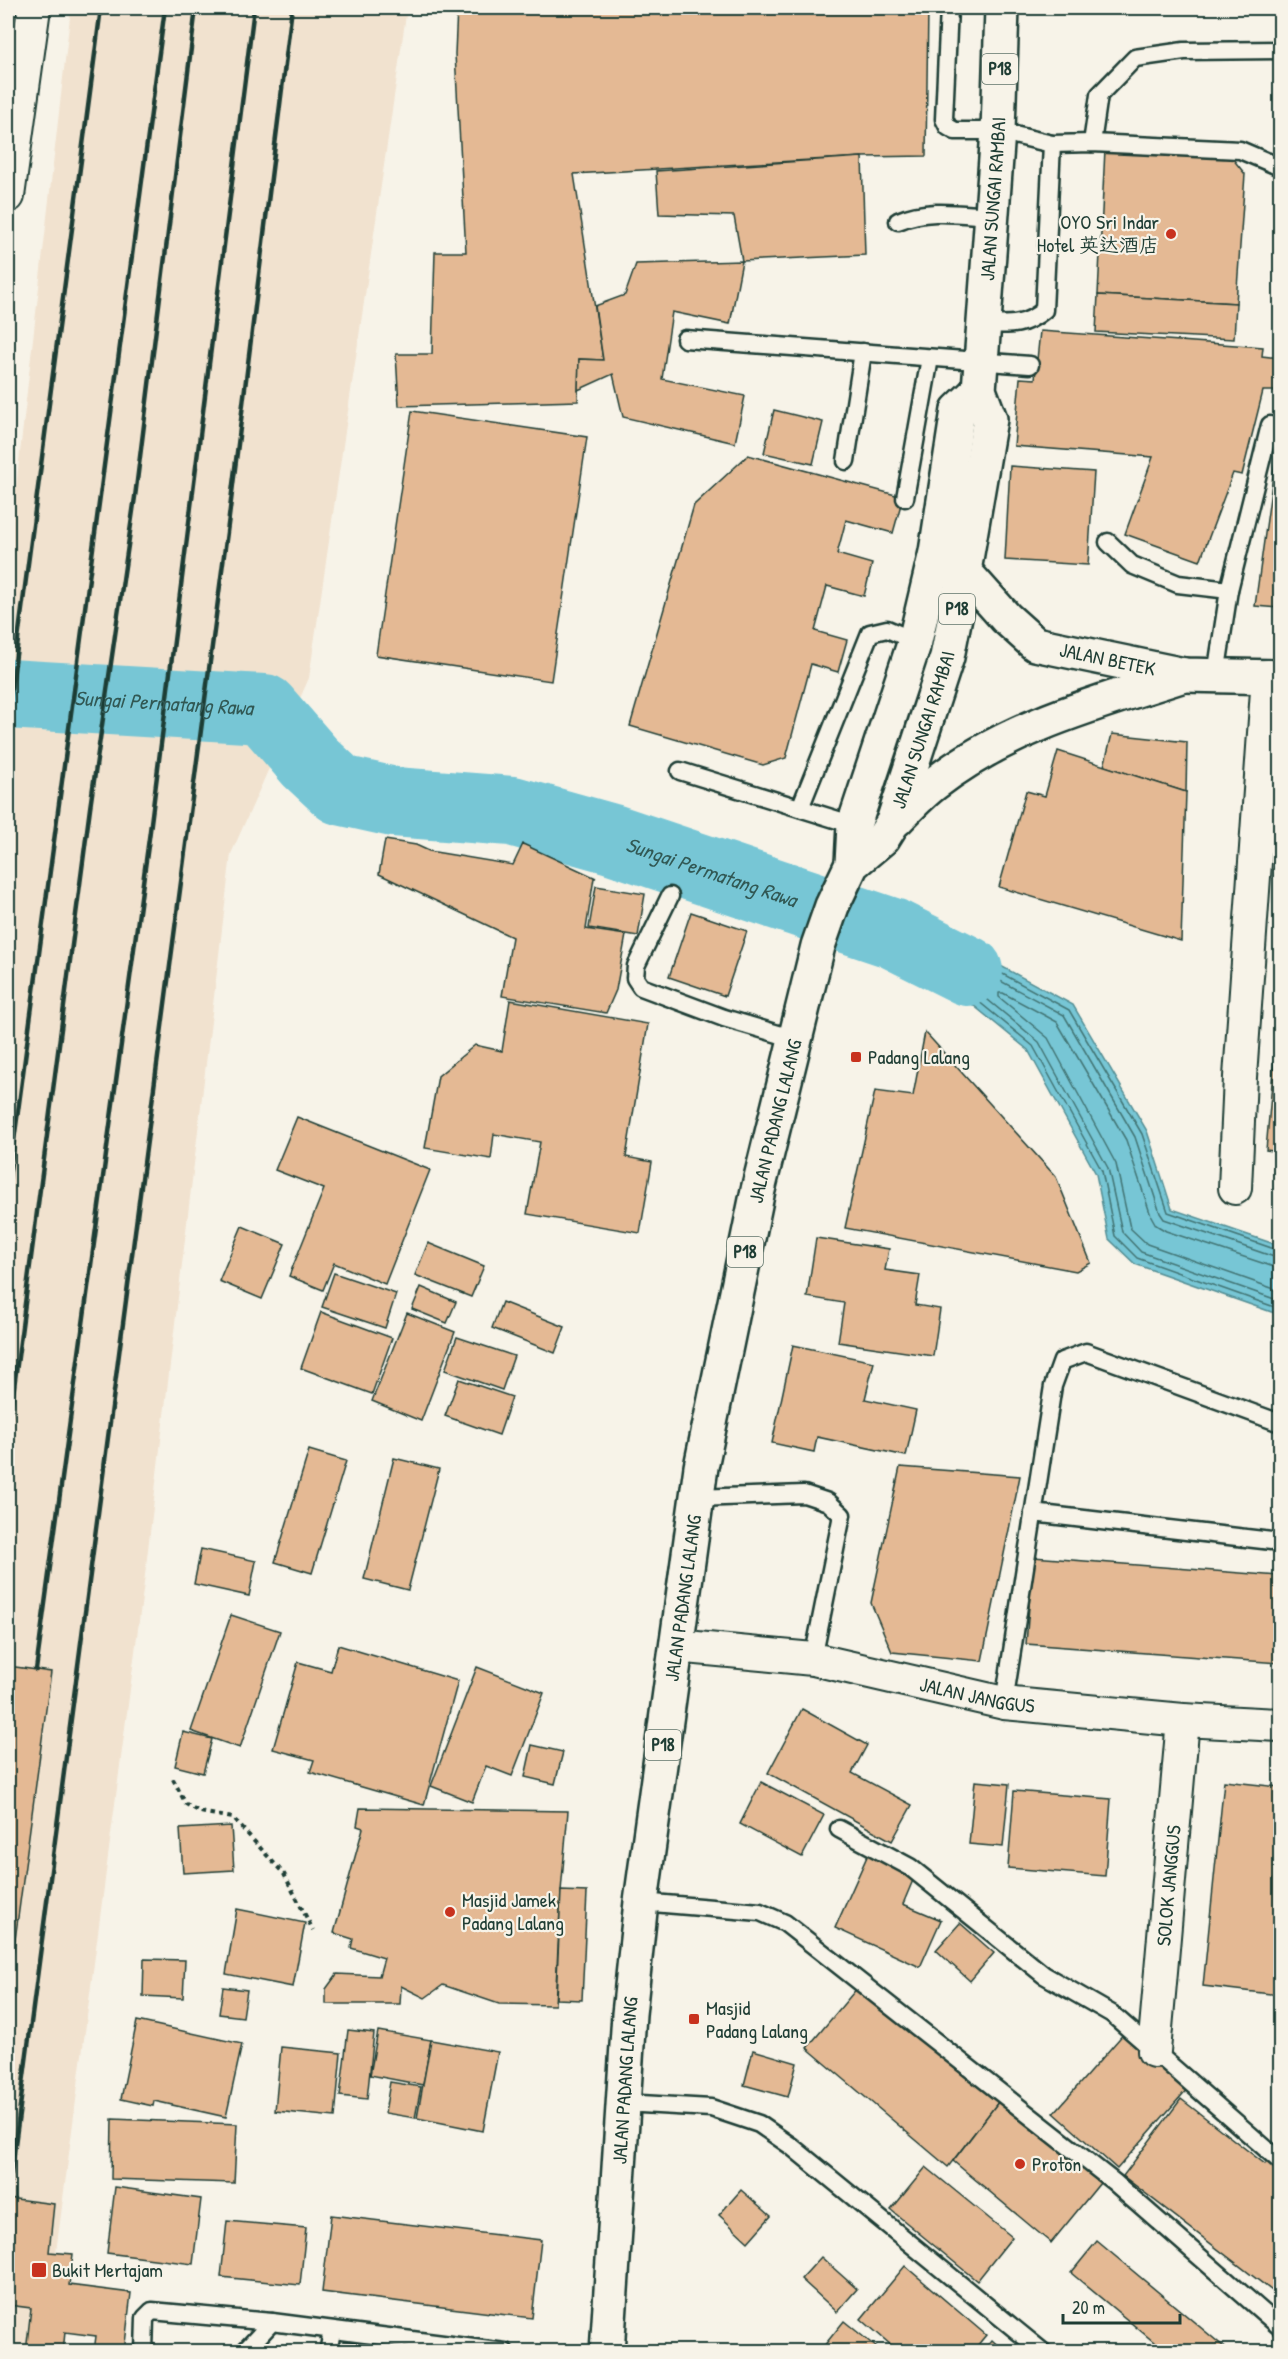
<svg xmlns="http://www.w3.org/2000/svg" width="1288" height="2359" viewBox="0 0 1288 2359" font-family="'Patrick Hand','LXGW WenKai TC',sans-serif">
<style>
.built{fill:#f1e2cf}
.water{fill:#77c6d5;stroke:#548f95;stroke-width:1.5}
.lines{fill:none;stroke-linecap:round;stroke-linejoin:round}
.shore{stroke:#427474;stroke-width:1.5}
.river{stroke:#77c6d5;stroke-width:70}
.building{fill:#e4b994;stroke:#1f3d34;stroke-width:1.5}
.service-casing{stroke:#1f3d34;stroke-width:21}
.minor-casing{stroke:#1f3d34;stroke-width:36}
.tertiary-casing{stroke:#1f3d34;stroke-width:38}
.primary-casing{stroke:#1f3d34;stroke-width:38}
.path{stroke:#1f3d34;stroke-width:4;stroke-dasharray:4.5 4.5;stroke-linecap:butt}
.service{stroke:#f7f3e8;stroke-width:16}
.minor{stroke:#f7f3e8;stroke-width:32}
.tertiary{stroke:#f7f3e8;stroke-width:33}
.primary{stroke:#f7f3e8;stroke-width:33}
.rail{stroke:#1f3d34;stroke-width:4.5}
.poi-dot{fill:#c8321e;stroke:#f7f3e8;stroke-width:2}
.labels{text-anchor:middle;stroke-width:4.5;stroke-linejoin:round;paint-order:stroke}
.shield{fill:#f7f3e8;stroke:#60746a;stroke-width:1.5}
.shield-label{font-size:18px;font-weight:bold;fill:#1f3d34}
.street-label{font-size:20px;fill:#1f3d34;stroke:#f7f3e8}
.poi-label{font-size:20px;fill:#1f3d34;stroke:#f7f3e8;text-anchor:start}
.water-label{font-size:21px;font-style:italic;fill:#315854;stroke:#f7f3e8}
</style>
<rect width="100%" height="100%" fill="#f7f3e8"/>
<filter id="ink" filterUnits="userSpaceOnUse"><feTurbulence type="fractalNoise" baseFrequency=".0167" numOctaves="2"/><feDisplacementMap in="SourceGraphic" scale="12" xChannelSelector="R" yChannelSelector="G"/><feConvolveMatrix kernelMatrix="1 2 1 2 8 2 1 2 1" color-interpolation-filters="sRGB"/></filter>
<g filter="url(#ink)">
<polygon class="built" points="71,8 407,8 309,678 231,854 144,1583 43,2351 8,2352 8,557"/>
<polygon class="water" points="890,906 1073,1005 1147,1131 1172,1209 1280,1246 1280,1315 1135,1264 1109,1239 1096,1174 1028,1050 946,983 910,967 870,958"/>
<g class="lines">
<g class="shore">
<polyline points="1280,1251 1168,1212 1142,1134 1069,1010 896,916 893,917 879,950 880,953 912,961 950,978 1033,1046 1102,1171 1115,1236 1137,1258 1280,1309"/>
<polyline points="1280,1259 1164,1219 1160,1213 1135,1137 1064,1015 900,927 896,928 889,945 890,948 915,954 954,972 1039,1042 1108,1168 1122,1232 1141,1252 1280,1301"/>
<polyline points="1280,1268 1271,1266 1166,1231 1156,1225 1151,1216 1126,1140 1057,1022 1003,993 999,993 999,997 1048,1038 1116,1164 1130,1228 1147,1244 1280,1291"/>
</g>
<path class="river" id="s1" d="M8 694 264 709 310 762 340 790 394 802 512 811 612 839 892 933 968 971"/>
</g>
<g class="building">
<polygon points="457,8 928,8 926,156 862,157 574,174 603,360 579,359 578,401 399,406 396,354 432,354 435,252 466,252 455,54"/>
<polygon points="1105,149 1228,153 1245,174 1236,303 1098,295"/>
<polygon points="862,157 865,255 742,261 734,216 659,214 656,171"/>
<polygon points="742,261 730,324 672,312 662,379 745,396 735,443 623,417 613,374 578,390 579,359 603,360 595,306 625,295 636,264"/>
<polygon points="1098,295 1236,303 1234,339 1096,332"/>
<polygon points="1040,331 1263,347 1262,356 1280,358 1280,391 1263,391 1242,475 1233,473 1200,561 1125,534 1153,457 1014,446 1020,378 1035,379"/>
<polygon points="774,410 823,422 813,464 764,453"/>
<polygon points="412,411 587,437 551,681 376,655"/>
<polygon points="1280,425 1280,608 1255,606"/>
<polygon points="748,455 903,497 893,533 846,520 837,554 872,564 864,596 827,586 815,631 847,640 838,672 811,664 786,758 763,765 630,726 694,505"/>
<polygon points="1010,466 1094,472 1088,565 1005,560"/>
<polygon points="1112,734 1187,742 1186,792 1104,766"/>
<polygon points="1058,751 1186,792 1181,941 999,887 1026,791 1045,796"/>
<polygon points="385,840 416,845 429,851 513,865 523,844 596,878 594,878 586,929 626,935 616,990 606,1013 502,996 512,937 379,874"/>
<polygon points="596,886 645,894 638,936 589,928"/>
<polygon points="691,912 747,931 725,996 669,977"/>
<polygon points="1280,991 1280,1039 1276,1038"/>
<polygon points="510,1000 648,1024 626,1157 652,1162 640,1233 527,1214 540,1142 494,1134 491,1159 425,1148 438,1076 475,1045 502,1051"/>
<polygon points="925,1032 1056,1177 1091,1263 1076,1271 845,1228 875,1091 913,1096"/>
<polygon points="1276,1038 1280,1039 1280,1152 1266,1150"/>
<polygon points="297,1117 430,1170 385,1284 334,1263 323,1290 289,1276 324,1189 275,1170"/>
<polygon points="242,1226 285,1244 262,1299 219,1281"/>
<polygon points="816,1238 889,1249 885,1270 920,1275 915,1305 940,1309 933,1356 838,1342 844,1303 807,1297"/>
<polygon points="428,1243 484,1266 471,1297 415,1275"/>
<polygon points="334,1273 396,1294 385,1328 322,1307"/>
<polygon points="421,1287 456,1302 447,1323 412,1309"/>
<polygon points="502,1302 565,1327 555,1353 492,1328"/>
<polygon points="321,1312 392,1338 372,1394 301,1368"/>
<polygon points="407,1313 455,1332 421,1421 372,1401"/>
<polygon points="457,1337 514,1356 502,1390 445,1370"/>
<polygon points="793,1345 874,1362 865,1399 916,1410 906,1456 817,1437 814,1452 772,1443"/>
<polygon points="459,1379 512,1397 499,1435 445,1416"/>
<polygon points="309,1450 346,1461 312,1573 275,1562"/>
<polygon points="394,1458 439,1469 408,1590 364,1579"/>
<polygon points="900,1467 1020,1476 982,1661 892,1652 871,1603"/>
<polygon points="201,1549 256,1561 249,1596 194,1584"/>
<polygon points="1033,1557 1280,1576 1280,1663 1026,1644"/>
<polygon points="231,1615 280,1631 240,1748 191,1731"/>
<polygon points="338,1645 458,1681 424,1805 310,1772 314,1760 273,1749 298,1662 331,1671"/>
<polygon points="8,1666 51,1672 8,1992"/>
<polygon points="477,1667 544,1693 512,1776 486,1766 472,1802 431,1786"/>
<polygon points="802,1709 867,1745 852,1773 912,1805 892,1841 768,1773"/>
<polygon points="183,1732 212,1739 203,1773 175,1766"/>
<polygon points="532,1745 563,1752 555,1784 525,1777"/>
<polygon points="975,1781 1009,1784 1003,1847 969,1844"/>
<polygon points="1224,1781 1280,1787 1280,1995 1203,1986"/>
<polygon points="761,1782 824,1815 802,1857 740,1824"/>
<polygon points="1014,1791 1111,1799 1105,1876 1008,1868"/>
<polygon points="360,1808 568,1811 561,1891 555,2005 499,2004 443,1985 425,1998 401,1986 400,2004 326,2004 326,1989 337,1974 379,1976 384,1958 351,1948 353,1939 334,1933 363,1828 357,1826"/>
<polygon points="231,1826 234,1870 183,1873 180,1829"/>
<polygon points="869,1852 916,1873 903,1904 941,1920 920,1967 835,1928"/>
<polygon points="561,1891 587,1892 582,2000 556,1999"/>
<polygon points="237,1909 305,1923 293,1987 226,1974"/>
<polygon points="960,1923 994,1953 970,1981 936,1950"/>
<polygon points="144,1959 185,1960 183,1998 143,1996"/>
<polygon points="223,1987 247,1990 243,2017 219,2014"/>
<polygon points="858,1987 999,2101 948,2167 807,2048"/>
<polygon points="137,2021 242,2044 226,2117 154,2101 153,2106 121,2099"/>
<polygon points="348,2030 374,2033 367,2099 340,2096"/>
<polygon points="378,2031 431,2040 423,2085 370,2075"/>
<polygon points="1126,2031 1189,2087 1117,2169 1054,2113"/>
<polygon points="431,2040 498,2052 483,2131 417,2118"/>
<polygon points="281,2047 341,2053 335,2117 275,2111"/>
<polygon points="753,2050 797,2063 788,2097 744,2085"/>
<polygon points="390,2082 421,2087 415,2118 385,2113"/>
<polygon points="1181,2099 1265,2164 1270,2159 1280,2167 1280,2297 1123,2176"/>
<polygon points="999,2101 1100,2183 1051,2243 953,2161"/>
<polygon points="112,2119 237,2124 234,2183 111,2179"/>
<polygon points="926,2167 1012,2237 977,2281 891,2210"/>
<polygon points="115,2187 201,2199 193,2264 107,2253"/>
<polygon points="741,2190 771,2216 748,2242 719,2215"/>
<polygon points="8,2198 54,2204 49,2252 73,2254 69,2285 131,2293 124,2352 94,2352 96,2336 65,2332 63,2352 26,2352 31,2308 8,2305"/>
<polygon points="331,2215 541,2240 532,2318 322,2292"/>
<polygon points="227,2221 306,2228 300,2285 221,2277"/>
<polygon points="1097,2241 1230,2352 1166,2352 1071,2273"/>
<polygon points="821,2257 857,2289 837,2312 801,2279"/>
<polygon points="905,2266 986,2335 972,2352 899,2352 861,2319"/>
<polygon points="844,2321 882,2352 819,2352"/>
<polygon points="992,2340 1005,2352 982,2352"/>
</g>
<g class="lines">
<g class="service-casing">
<g id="service">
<polyline points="949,8 944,119 948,127 955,131 998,131 1052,144 1092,143 1240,150 1280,167"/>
<polyline points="1092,143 1099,95 1135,58 1184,51 1280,50"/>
<path d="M898 221C928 208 959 214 991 216"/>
<path d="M984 324C1009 325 1024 327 1044 310L1052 144"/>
<polyline points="685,339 1030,365"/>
<polyline points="846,461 863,352"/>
<polyline points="905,498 930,358"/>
<polyline points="1108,542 1132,565 1178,584 1229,590"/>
<polyline points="1216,675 1229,590 1270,425"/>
<polyline points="680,771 854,825"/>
<polyline points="800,808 870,633 887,629 915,641"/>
<polyline points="670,896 636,966 635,978 641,987 724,1018 795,1039"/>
<polyline points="697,1498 804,1494 828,1502 842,1515 813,1659"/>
<polyline points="1033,1513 1280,1542"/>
<polyline points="1004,1703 1053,1386 1062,1361 1086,1352 1280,1423"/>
<polyline points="839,1829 910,1867 1044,1975 1112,2014 1280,2161"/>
<polyline points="641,1902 760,1912 785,1923 1114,2182 1280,2327"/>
<polyline points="623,2103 711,2108 759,2124 791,2146 1043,2352"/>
<polyline points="272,2322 505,2352"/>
<polyline points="329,2348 332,2330"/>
<polyline points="144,2352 145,2318 152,2311 272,2322 244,2352"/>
</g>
</g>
<g class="minor-casing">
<g id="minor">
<polyline points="8,196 34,8"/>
<polyline points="1235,1188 1240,1077 1268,676"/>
<path id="s2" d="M676 1646 813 1659 1004 1703 1183 1720 1280 1725"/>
<path id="s3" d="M1154 2051 1183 1720"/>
</g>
</g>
<g class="tertiary-casing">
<g id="tertiary">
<path id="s4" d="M964 571 1006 618 1035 644 1184 675 1280 677"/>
</g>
</g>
<g class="primary-casing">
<g id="primary">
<path d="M897 819C909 807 921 794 934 784 1007 727 1097 703 1184 675"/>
<polyline points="852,864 854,825 915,641 936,552 958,410 979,390"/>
<path id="s5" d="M607 2352 629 2014 641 1902 701 1467 758 1190 818 946 832 906 852 864 883 838 893 822 947 657 964 571 990 419 979 390 998 131 1002 8"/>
</g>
</g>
<polyline class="path" points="173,1779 186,1804 200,1812 233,1818 284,1874 313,1930"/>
<use href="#service" class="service"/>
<use href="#minor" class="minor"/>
<use href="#tertiary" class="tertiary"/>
<use href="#primary" class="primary"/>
<g class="rail">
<polyline points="8,716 101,8"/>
<path d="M8 1186C59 793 114 401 165 8"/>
<polyline points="8,1433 90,808 135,497 196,8"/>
<polyline points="36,1670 150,831 254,8"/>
<polyline points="8,2198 229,517 292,8"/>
</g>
</g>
</g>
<g class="poi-dot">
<circle cx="1171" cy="234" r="6"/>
<rect x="850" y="1051" width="12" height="12" rx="3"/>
<circle cx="450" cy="1912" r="6"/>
<rect x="688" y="2013" width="12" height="12" rx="3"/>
<circle cx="1020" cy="2164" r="6"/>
<rect x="31" y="2262" width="16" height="16" rx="3"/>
</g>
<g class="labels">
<g class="shield">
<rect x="982" y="54" width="36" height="30" rx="4.5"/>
<rect x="939" y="594" width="36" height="30" rx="4.5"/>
<rect x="727" y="1237" width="36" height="30" rx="4.5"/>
<rect x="645" y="1730" width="36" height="30" rx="4.5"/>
</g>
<g class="shield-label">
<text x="1000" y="75">P18</text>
<text x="957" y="615">P18</text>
<text x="745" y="1258">P18</text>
<text x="663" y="1751">P18</text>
</g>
<g class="street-label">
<text dy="7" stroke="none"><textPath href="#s5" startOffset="2211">JALAN SUNGAI RAMBAI</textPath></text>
<text dy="7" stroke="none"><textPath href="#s4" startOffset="176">JALAN BETEK</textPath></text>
<text dy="7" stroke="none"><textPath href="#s5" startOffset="1670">JALAN SUNGAI RAMBAI</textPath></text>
<text dy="7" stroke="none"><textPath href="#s5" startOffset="1244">JALAN PADANG LALANG</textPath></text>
<text dy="7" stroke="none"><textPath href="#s5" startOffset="758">JALAN PADANG LALANG</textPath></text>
<text dy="7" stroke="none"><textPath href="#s2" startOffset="306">JALAN JANGGUS</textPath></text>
<text dy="7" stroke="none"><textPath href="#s3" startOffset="166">SOLOK JANGGUS</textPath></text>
<text dy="7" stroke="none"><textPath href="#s5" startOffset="272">JALAN PADANG LALANG</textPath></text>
</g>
<g class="poi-label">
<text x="1159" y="229" text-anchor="end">OYO Sri Indar<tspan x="1159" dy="23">Hotel 英达酒店</tspan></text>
<text x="868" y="1064">Padang Lalang</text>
<text x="462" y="1907">Masjid Jamek<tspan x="462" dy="23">Padang Lalang</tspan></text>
<text x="706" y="2015">Masjid<tspan x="706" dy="23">Padang Lalang</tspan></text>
<text x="1032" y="2171">Proton</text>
<text x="52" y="2277">Bukit Mertajam</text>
</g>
<g class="water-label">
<text dy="7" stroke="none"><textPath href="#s1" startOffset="156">Sungai Permatang Rawa</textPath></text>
<text dy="7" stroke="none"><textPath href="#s1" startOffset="750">Sungai Permatang Rawa</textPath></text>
</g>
</g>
<rect width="1288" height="2359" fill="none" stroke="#f7f3e8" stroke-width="30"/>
<rect x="15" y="15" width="1258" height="2329" fill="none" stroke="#1f3d34" stroke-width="2" filter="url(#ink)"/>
<path d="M1063 2314v9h117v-9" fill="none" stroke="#1f3d34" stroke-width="3"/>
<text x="1072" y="2314" font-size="18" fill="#1f3d34" stroke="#f7f3e8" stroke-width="4.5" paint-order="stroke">20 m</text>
</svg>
